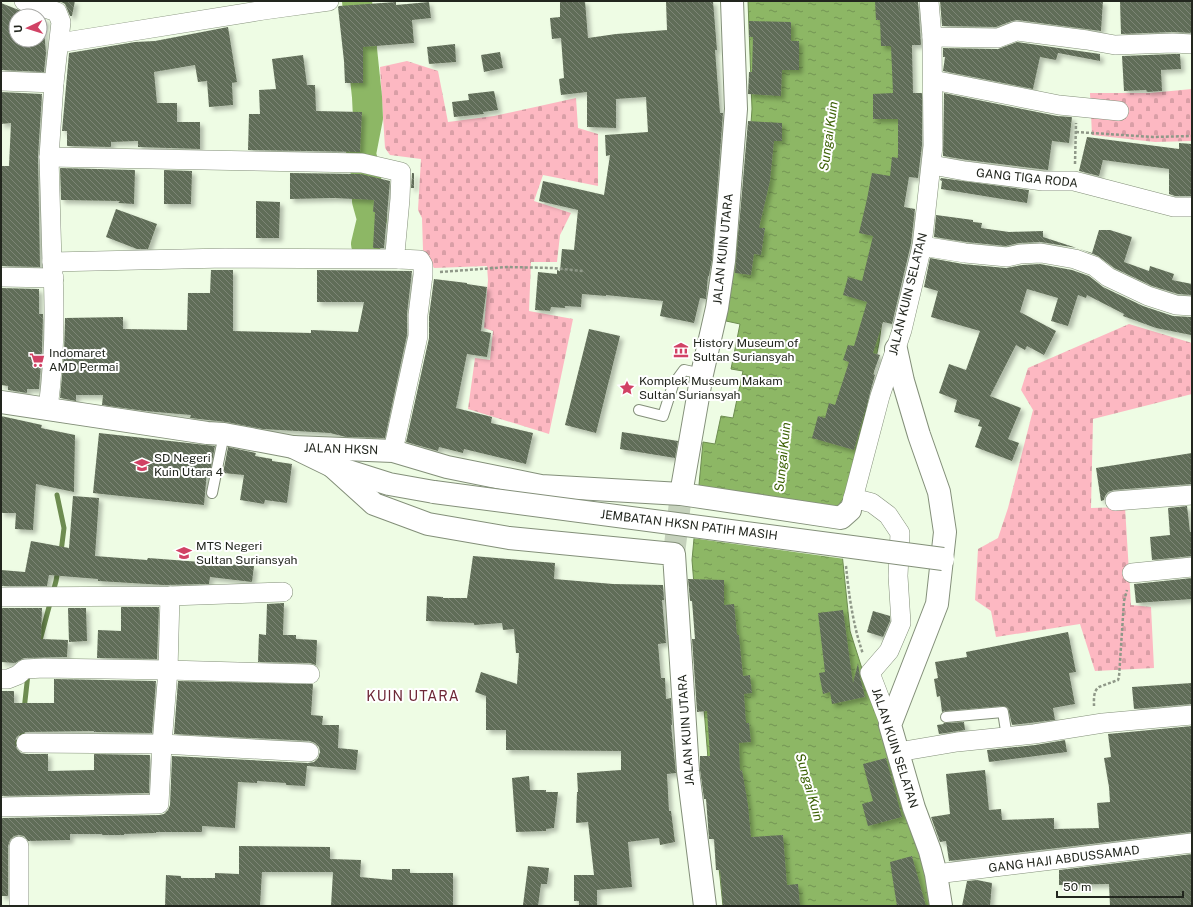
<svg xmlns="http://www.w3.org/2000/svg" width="1193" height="907" viewBox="0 0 1193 907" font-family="'Public Sans',sans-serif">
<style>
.cemetery{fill:url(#cemetery-stones)}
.water{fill:url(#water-ripples);stroke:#6d8c50}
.pier{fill:#eefce4}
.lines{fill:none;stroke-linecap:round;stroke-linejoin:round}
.stream{stroke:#6d8c50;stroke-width:5}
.river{stroke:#8db765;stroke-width:30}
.building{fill:url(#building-back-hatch);filter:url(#shadow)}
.secondary-tunnel{stroke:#c5d1bc;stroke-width:22;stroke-dasharray:22 11;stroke-linecap:butt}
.lane-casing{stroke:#838f79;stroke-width:12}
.street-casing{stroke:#838f79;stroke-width:20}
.secondary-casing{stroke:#838f79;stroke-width:24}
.primary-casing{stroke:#838f79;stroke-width:24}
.path{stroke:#8f9888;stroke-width:2.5;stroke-dasharray:3 2;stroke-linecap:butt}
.lane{stroke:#fff;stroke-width:10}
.street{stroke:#fff;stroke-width:19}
.secondary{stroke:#fff;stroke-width:22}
.primary{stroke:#fff;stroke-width:22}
.primary-bridge-casing{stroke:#838f79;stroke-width:24;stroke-linecap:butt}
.primary-bridge{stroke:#fff;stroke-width:22}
.labels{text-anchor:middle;stroke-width:4;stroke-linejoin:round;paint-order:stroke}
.street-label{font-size:12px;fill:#22261e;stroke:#fff}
.poi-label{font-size:12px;fill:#22261e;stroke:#fff;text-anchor:start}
.water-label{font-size:13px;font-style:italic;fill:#3c6105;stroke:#fff}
.quarter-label{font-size:14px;letter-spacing:1px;fill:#6d2736;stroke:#fff}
</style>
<defs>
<pattern id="cemetery-stones" width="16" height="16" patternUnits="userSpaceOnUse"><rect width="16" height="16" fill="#fdb8c2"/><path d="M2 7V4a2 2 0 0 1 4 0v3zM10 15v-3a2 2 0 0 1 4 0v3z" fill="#d99ea6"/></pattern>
<pattern id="water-ripples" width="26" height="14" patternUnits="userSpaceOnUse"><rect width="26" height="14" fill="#8db765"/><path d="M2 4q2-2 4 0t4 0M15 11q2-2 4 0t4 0" fill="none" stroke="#739553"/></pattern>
<pattern id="building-back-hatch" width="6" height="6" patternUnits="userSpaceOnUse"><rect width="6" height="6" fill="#616d58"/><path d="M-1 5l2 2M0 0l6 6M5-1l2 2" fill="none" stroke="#7d8576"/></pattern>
<filter id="shadow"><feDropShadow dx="3.5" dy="3.5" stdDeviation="2" flood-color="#0004"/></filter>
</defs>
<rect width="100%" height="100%" fill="#eefce4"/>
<g class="cemetery">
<polygon points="407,61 438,71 448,122 494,116 576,98 578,128 598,134 598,186 543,175 534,201 571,213 560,235 557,262 531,262 529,311 573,319 549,434 468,409 475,358 490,360 493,331 484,328 488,280 487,266 434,268 423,250 422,218 418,210 421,159 390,155 385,148 380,67"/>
<polygon points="1192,89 1192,141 1155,142 1092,135 1090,93 1150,93"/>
<polygon points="1129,324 1192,343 1192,394 1093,419 1091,508 1125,507 1131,605 1151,607 1154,668 1095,671 1080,624 996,637 991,611 975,600 978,549 998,538 1008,508 1033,410 1021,390 1028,368"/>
</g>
<polygon class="water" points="748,1 910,1 891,252 879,343 850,489 840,503 838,530 842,553 850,631 871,697 881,724 933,890 934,906 723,906 709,771 692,560 703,442 715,444 721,416 733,418 743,371 731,369 740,324 726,321 748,167 752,109"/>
<polygon class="pier" points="694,507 840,528 843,537 845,559 692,538"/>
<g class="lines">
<g class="stream">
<polyline points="57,495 64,528 61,552"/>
<polyline points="39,644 56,581 58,570"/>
<polyline points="24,710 28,674"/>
<polyline points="1,749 11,746 21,740 23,728"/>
</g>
<polyline class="river" points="357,1 367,97 368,118 361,154 366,173 367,201 372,219 366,244"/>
</g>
<g class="building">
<polygon points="59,1 75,1 72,16 70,16 65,4"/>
<polygon points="560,1 585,1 588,38 616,34 667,30 666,1 713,1 717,50 715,50 720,113 723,113 712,260 709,276 708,276 706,299 700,298 694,323 660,316 663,301 606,295 606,296 582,294 581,307 565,306 565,308 551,307 550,311 535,310 538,272 557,274 557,270 560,271 562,249 574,250 578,210 539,201 543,181 604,195 610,155 606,156 605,135 648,132 646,97 616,99 616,128 587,127 587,92 561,95 559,79 564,78 561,38 552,39 550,18 560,17"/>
<polygon points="875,1 918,1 921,45 912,45 913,93 922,93 922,145 918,178 909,177 904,207 915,209 911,244 892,324 883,322 873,353 880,355 873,374 875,375 854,450 812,438 818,416 825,418 829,403 835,405 849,362 843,360 848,345 854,346 867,302 843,295 848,277 862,281 873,236 859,233 867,199 872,173 890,176 892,157 898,158 898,119 873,119 873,94 893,93 891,46 881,46 880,20 876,20"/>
<polygon points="940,1 1103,1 1101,31 1017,20 1012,21 996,27 942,26"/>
<polygon points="1120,1 1192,1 1192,33 1173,32 1121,34"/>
<polygon points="396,2 396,5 429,2 431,18 412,20 414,43 363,47 363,83 345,83 344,61 338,7 339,6"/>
<polygon points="1,3 34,16 16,16 16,40 40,40 40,18 46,20 44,30 46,53 44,72 1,70"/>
<polygon points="749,21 791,22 791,41 799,41 799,70 782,70 781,96 748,94 749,72 752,72 753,37 749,37"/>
<polygon points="228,27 237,82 232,83 233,105 209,107 207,81 198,82 195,65 154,72 157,103 177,103 177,122 200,122 200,149 138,147 138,141 111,142 111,147 67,146 67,131 62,131 69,53 135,42 155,41"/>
<polygon points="1017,42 1100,54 1100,61 1058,53 1056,60 1040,57 1033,89 943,71 945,57 943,57 943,48 998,49"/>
<polygon points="455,44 456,62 429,64 427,47"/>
<polygon points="500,52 503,68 484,72 481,55"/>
<polygon points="1173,54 1180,54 1181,69 1161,70 1162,91 1147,92 1146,90 1124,91 1122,56"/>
<polygon points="303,55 307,85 315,85 316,111 362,112 360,152 248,150 249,114 260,114 259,90 276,89 272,59"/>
<polygon points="494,91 498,110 483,112 484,114 454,117 452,102 469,100 468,94"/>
<polygon points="1,92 42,94 38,157 40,267 1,266 1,166 9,166 11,123 1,124"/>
<polygon points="944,93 1057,116 1072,117 1069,143 1052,141 1048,170 967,160 943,156"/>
<polygon points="748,121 782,123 782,141 774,141 770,181 759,228 765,228 761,255 754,254 751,275 735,273"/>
<polygon points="1087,137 1179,149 1179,143 1192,144 1192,196 1175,196 1169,194 1169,169 1103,160 1099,176 1079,171"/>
<polygon points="60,168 135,170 134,204 118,203 120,201 61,200"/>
<polygon points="164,170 192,171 191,204 164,204"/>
<polygon points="290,173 361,174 390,181 384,248 373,248 375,212 373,212 374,200 334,198 290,199"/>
<polygon points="412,173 414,173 414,188 411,188"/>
<polygon points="941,178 1029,190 1027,203 941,189 942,181 940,180"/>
<polygon points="256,201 280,202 279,238 256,238"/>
<polygon points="116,209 157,224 148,249 137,249 106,237"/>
<polygon points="936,215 973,220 973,222 982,223 981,228 1009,232 1043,231 1043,237 1092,253 1099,230 1110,230 1132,237 1124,262 1149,271 1150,266 1174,274 1172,280 1192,284 1192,295 1178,294 1152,286 1114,268 1098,256 1077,248 1041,242 1019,243 1006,246 966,242 934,237"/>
<polygon points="930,258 963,264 1006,268 1022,265 1040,264 1072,270 1089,276 1103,287 1143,306 1173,316 1192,317 1191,335 1156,328 1123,316 1124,314 1087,295 1086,298 1078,295 1068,326 1051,321 1058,298 1027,289 1020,312 1056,331 1044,355 1027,346 1025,350 1016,345 990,396 1021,408 1008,439 1019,443 1012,461 975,447 982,427 978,426 980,420 954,412 957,400 939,393 949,364 966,370 980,331 931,317 938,291 924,287"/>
<polygon points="211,270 233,270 233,331 311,333 311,330 358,332 364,302 317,302 317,270 412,271 407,314 407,335 385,438 346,437 330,433 263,429 226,422 190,418 191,415 145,411 102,405 103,395 76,395 76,401 60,398 64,352 65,318 123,317 123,329 187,330 188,293 210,293"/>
<polygon points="434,279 467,283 467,284 487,287 481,331 491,333 487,357 467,354 456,408 492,417 491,423 533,433 526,464 464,449 463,453 439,447 438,451 406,442 429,338 429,316"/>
<polygon points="1,288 39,289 39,314 43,314 42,351 39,389 27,389 27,393 8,390 8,386 1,385"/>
<polygon points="589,329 620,336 596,433 565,425"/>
<polygon points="1,416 42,425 41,428 75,435 74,492 36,484 33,530 15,529 16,513 1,513"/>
<polygon points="622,432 678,441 675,458 620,449"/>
<polygon points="99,433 215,446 210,472 207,471 204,505 93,493"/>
<polygon points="228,447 256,453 255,456 272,459 272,461 292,464 287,503 265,500 264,504 240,500 244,475 223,473"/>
<polygon points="1192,453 1192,484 1114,490 1108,492 1105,496 1104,500 1101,501 1096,468"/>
<polygon points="73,496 99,498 95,556 147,560 148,558 254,566 252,582 210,577 209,584 164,585 98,581 98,579 49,575 47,586 1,586 1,570 25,572 31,541 69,548"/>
<polygon points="1187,506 1190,532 1192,532 1192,556 1152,560 1150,537 1170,535 1168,508"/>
<polygon points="473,556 555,563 554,579 613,584 663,585 664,600 662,600 666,643 658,644 661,678 665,678 666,699 671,698 672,725 671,725 676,773 667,774 669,811 671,811 675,842 660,845 659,838 628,842 632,887 597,890 597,906 579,906 579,901 574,901 574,875 594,875 588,822 576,823 577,792 578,792 577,773 621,770 621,751 506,750 506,730 486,730 486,696 475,692 481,672 517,684 519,653 516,653 514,629 503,630 502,623 474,625 474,623 426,621 427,596 443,597 443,598 467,598"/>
<polygon points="1192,578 1192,599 1136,603 1134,584"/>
<polygon points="688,579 724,580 724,605 734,604 737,635 739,635 743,676 750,675 752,693 744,694 746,723 749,723 751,742 739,743 740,771 742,770 748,805 751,837 783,835 787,885 798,884 800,905 781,906 723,906 720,870 716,870 714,839 709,839 706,799 704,799 700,770 700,756 710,756 707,711 697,712 692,639 695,639 692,601 690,601"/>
<polygon points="284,603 283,635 296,635 296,639 317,640 316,665 310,663 258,662 259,634 266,635 267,604"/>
<polygon points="121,607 159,607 157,659 97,658 98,630 121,631"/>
<polygon points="1,608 42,608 41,639 68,640 67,657 24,658 15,663 1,662"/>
<polygon points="68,608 86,608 87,641 69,642"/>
<polygon points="843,610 853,683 858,663 860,677 865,697 832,704 830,692 823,694 819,673 825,672 818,613"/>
<polygon points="873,611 890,616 890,621 883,637 867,632"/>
<polygon points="1068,632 1076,672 1069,673 1075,704 1053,708 1055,720 1012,725 1008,708 1003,706 945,711 942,712 940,696 937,697 934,679 938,678 935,662 967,657 966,652"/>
<polygon points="54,679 156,681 152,733 94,732 94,731 26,732 20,734 16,738 15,743 17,749 21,753 26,754 48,754 48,771 94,770 94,754 150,755 149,793 1,796 1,691 14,691 14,703 54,703"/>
<polygon points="178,681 313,684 311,715 323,716 322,725 339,725 338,748 358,750 356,770 307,766 305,786 286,785 286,783 257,781 257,783 238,782 235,828 202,826 202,832 156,832 156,833 124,834 124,835 102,835 102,834 70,834 70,840 28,841 24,836 19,835 14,836 10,840 8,846 8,896 1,896 1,818 159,815 164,814 168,810 170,805 172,756 308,763 314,762 318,758 320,752 319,747 315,743 310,741 174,734"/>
<polygon points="1192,683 1192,704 1134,709 1132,687"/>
<polygon points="964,722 965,730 939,734 937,725 944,724 943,723"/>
<polygon points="1192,726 1192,832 949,861 946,841 940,842 931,817 950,814 946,774 985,770 989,810 1001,809 1002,820 1054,818 1054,829 1099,828 1097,803 1110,802 1109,787 1104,758 1111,757 1108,734"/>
<polygon points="1065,740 1067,752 989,762 987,750 1035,745"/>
<polygon points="886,758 902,817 868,826 862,804 873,801 863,764"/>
<polygon points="529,776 530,790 546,790 546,792 558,792 554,828 546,829 546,831 516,832 512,778"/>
<polygon points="239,846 330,847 330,859 361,860 360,877 392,880 392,869 410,869 410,873 453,873 453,906 331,906 333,872 262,872 260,906 165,906 166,875 181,876 181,878 215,878 215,873 239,874"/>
<polygon points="1192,854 1192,906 1110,906 1109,884 1059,885 1059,870"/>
<polygon points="912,856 926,906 897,906 890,862"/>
<polygon points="528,866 549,868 547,884 541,884 538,906 523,905"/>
<polygon points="977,880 992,883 990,906 962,906 967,881"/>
</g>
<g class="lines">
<polyline class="secondary-tunnel" points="674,554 681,494"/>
<g class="lane-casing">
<g id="lane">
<polyline points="639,410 663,416 673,385 684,370 702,374"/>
<polyline points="212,493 224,434"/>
<polyline points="946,717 1003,712 1007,737"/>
</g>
</g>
<g class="street-casing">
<g id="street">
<path d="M24 1 57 12 61 22 54 83 49 157 52 262C54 280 54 298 54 317 54 348 52 378 48 409"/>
<polyline points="932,37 998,38 1016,31 1087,40 1115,45 1173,43 1192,44"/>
<polyline points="59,43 264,10 329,1"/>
<polyline points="933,80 1059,105 1119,111"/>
<polyline points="1,81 54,83"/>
<polyline points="49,157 362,163 401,172 400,199 395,253 399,259 420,260 423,265 423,275 418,315 418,336 393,451"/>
<polyline points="932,165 965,171 1043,181 1074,181 1174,207 1192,207"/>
<polyline points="922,246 965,253 1007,257 1020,254 1041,253 1075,259 1094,266 1108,277 1148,296 1176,305 1192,306"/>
<polyline points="52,262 225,258 399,259"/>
<polyline points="1,277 54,278"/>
<polyline points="853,498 872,503 888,515 900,533 898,576 901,623 889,651 870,673 890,725"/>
<polyline points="1115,501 1192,495"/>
<polyline points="850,510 880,396 902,330 922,246 933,146 932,37 929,1"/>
<polyline points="1132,573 1192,567"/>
<polyline points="1,597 170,596 283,592"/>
<polyline points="1,679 8,679 18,675 25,669 44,668 168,670 310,674"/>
<polyline points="26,743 162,744 309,752"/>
<polyline points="898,752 957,742 1034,734 1103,723 1192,715"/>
<polyline points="1,807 159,804 162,744 168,670 170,596"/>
<polyline points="19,846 19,906"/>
<polyline points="936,874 1192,843"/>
</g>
</g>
<g class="secondary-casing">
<g id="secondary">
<polyline points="293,447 393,451 447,467 541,486 681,494 841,518 850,510"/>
<polyline points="332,466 374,504 428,524 509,538 674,554 688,771 705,906"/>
<polyline points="681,494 702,374 717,308 724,261 736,109 732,1"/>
</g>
</g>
<g class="primary-casing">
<g id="primary">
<polyline points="896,349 903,381 919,435 939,492 945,532 937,604 890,725 914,808 930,851 936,874 941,906"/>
<polyline points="1,402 207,433 224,434 293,447 332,466 389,484 434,492"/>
</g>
</g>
<g class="path">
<polyline points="1076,132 1153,137 1192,136"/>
<polyline points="1075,164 1076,123"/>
<polyline points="440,272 507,267 552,268 583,271"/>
<path d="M846 566C849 596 853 625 863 654"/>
<path d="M1094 706C1094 700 1093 691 1099 687L1118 680 1119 677 1124 601 1127 590"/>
</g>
<use href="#lane" class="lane"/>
<use href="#street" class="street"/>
<use href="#secondary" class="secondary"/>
<use href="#primary" class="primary"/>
<g class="primary-bridge-casing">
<polyline id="primary-bridge" points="434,492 943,559"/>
</g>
<use href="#primary-bridge" class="primary-bridge"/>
</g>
<defs>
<g id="museum-bare" transform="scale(1.2)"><path d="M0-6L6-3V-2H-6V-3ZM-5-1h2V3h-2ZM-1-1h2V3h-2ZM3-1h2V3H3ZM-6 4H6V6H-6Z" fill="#d14265" stroke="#fff" stroke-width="2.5" paint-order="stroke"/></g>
<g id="supermarket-bare" transform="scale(1.2)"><path d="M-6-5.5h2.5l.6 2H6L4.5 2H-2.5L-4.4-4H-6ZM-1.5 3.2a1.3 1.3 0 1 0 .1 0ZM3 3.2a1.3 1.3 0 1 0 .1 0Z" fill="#d14265" stroke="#fff" stroke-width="2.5" paint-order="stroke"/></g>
<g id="sight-bare" transform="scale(1.2)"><path d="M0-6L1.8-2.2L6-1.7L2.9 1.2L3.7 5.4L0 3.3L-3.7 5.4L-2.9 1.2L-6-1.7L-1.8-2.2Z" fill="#d14265" stroke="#fff" stroke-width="2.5" paint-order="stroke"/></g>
<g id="school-bare" transform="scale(1.2)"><path d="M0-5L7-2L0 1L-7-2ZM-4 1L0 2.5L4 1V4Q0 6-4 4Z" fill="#d14265" stroke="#fff" stroke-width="2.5" paint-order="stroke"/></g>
</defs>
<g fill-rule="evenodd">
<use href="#museum-bare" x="681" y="350"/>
<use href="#supermarket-bare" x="37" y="360"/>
<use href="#sight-bare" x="627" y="388"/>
<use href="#school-bare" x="142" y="465"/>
<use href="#school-bare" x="184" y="553"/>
</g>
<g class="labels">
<g class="street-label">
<text transform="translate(1027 178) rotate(6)" y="4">GANG TIGA RODA</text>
<text transform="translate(723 249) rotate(-84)" y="4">JALAN KUIN UTARA</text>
<text transform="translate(908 294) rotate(-76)" y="4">JALAN KUIN SELATAN</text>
<text transform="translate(341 449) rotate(2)" y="4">JALAN HKSN</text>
<text transform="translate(689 525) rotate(7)" y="4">JEMBATAN HKSN PATIH MASIH</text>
<text transform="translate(686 730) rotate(-94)" y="4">JALAN KUIN UTARA</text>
<text transform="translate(895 748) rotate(72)" y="4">JALAN KUIN SELATAN</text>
<text transform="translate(1064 859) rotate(-7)" y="4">GANG HAJI ABDUSSAMAD</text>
</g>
<g class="poi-label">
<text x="693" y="347">History Museum of<tspan x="693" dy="14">Sultan Suriansyah</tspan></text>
<text x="49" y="357">Indomaret<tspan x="49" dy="14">AMD Permai</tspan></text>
<text x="639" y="385">Komplek Museum Makam<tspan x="639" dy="14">Sultan Suriansyah</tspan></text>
<text x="154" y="462">SD Negeri<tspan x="154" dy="14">Kuin Utara 4</tspan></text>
<text x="196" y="550">MTS Negeri<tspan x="196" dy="14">Sultan Suriansyah</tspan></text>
</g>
<g class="water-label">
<text transform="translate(828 136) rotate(-82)" y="5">Sungai Kuin</text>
<text transform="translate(782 457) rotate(-84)" y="5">Sungai Kuin</text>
<text transform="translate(810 787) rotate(74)" y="5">Sungai Kuin</text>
</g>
<g class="quarter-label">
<text x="413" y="701">KUIN UTARA</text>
</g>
</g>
<rect width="1193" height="907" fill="none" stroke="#22261e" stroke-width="4"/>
<g transform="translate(28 28) rotate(266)"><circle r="19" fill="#ffffff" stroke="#a7a8a5"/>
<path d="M0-3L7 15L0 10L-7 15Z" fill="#d14265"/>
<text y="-6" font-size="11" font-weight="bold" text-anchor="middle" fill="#22261e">U</text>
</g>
<path d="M1057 891v6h126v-6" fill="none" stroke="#22261e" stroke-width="2"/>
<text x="1063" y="891" font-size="12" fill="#22261e" stroke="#ffffff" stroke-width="3" paint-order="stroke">50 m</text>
</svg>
